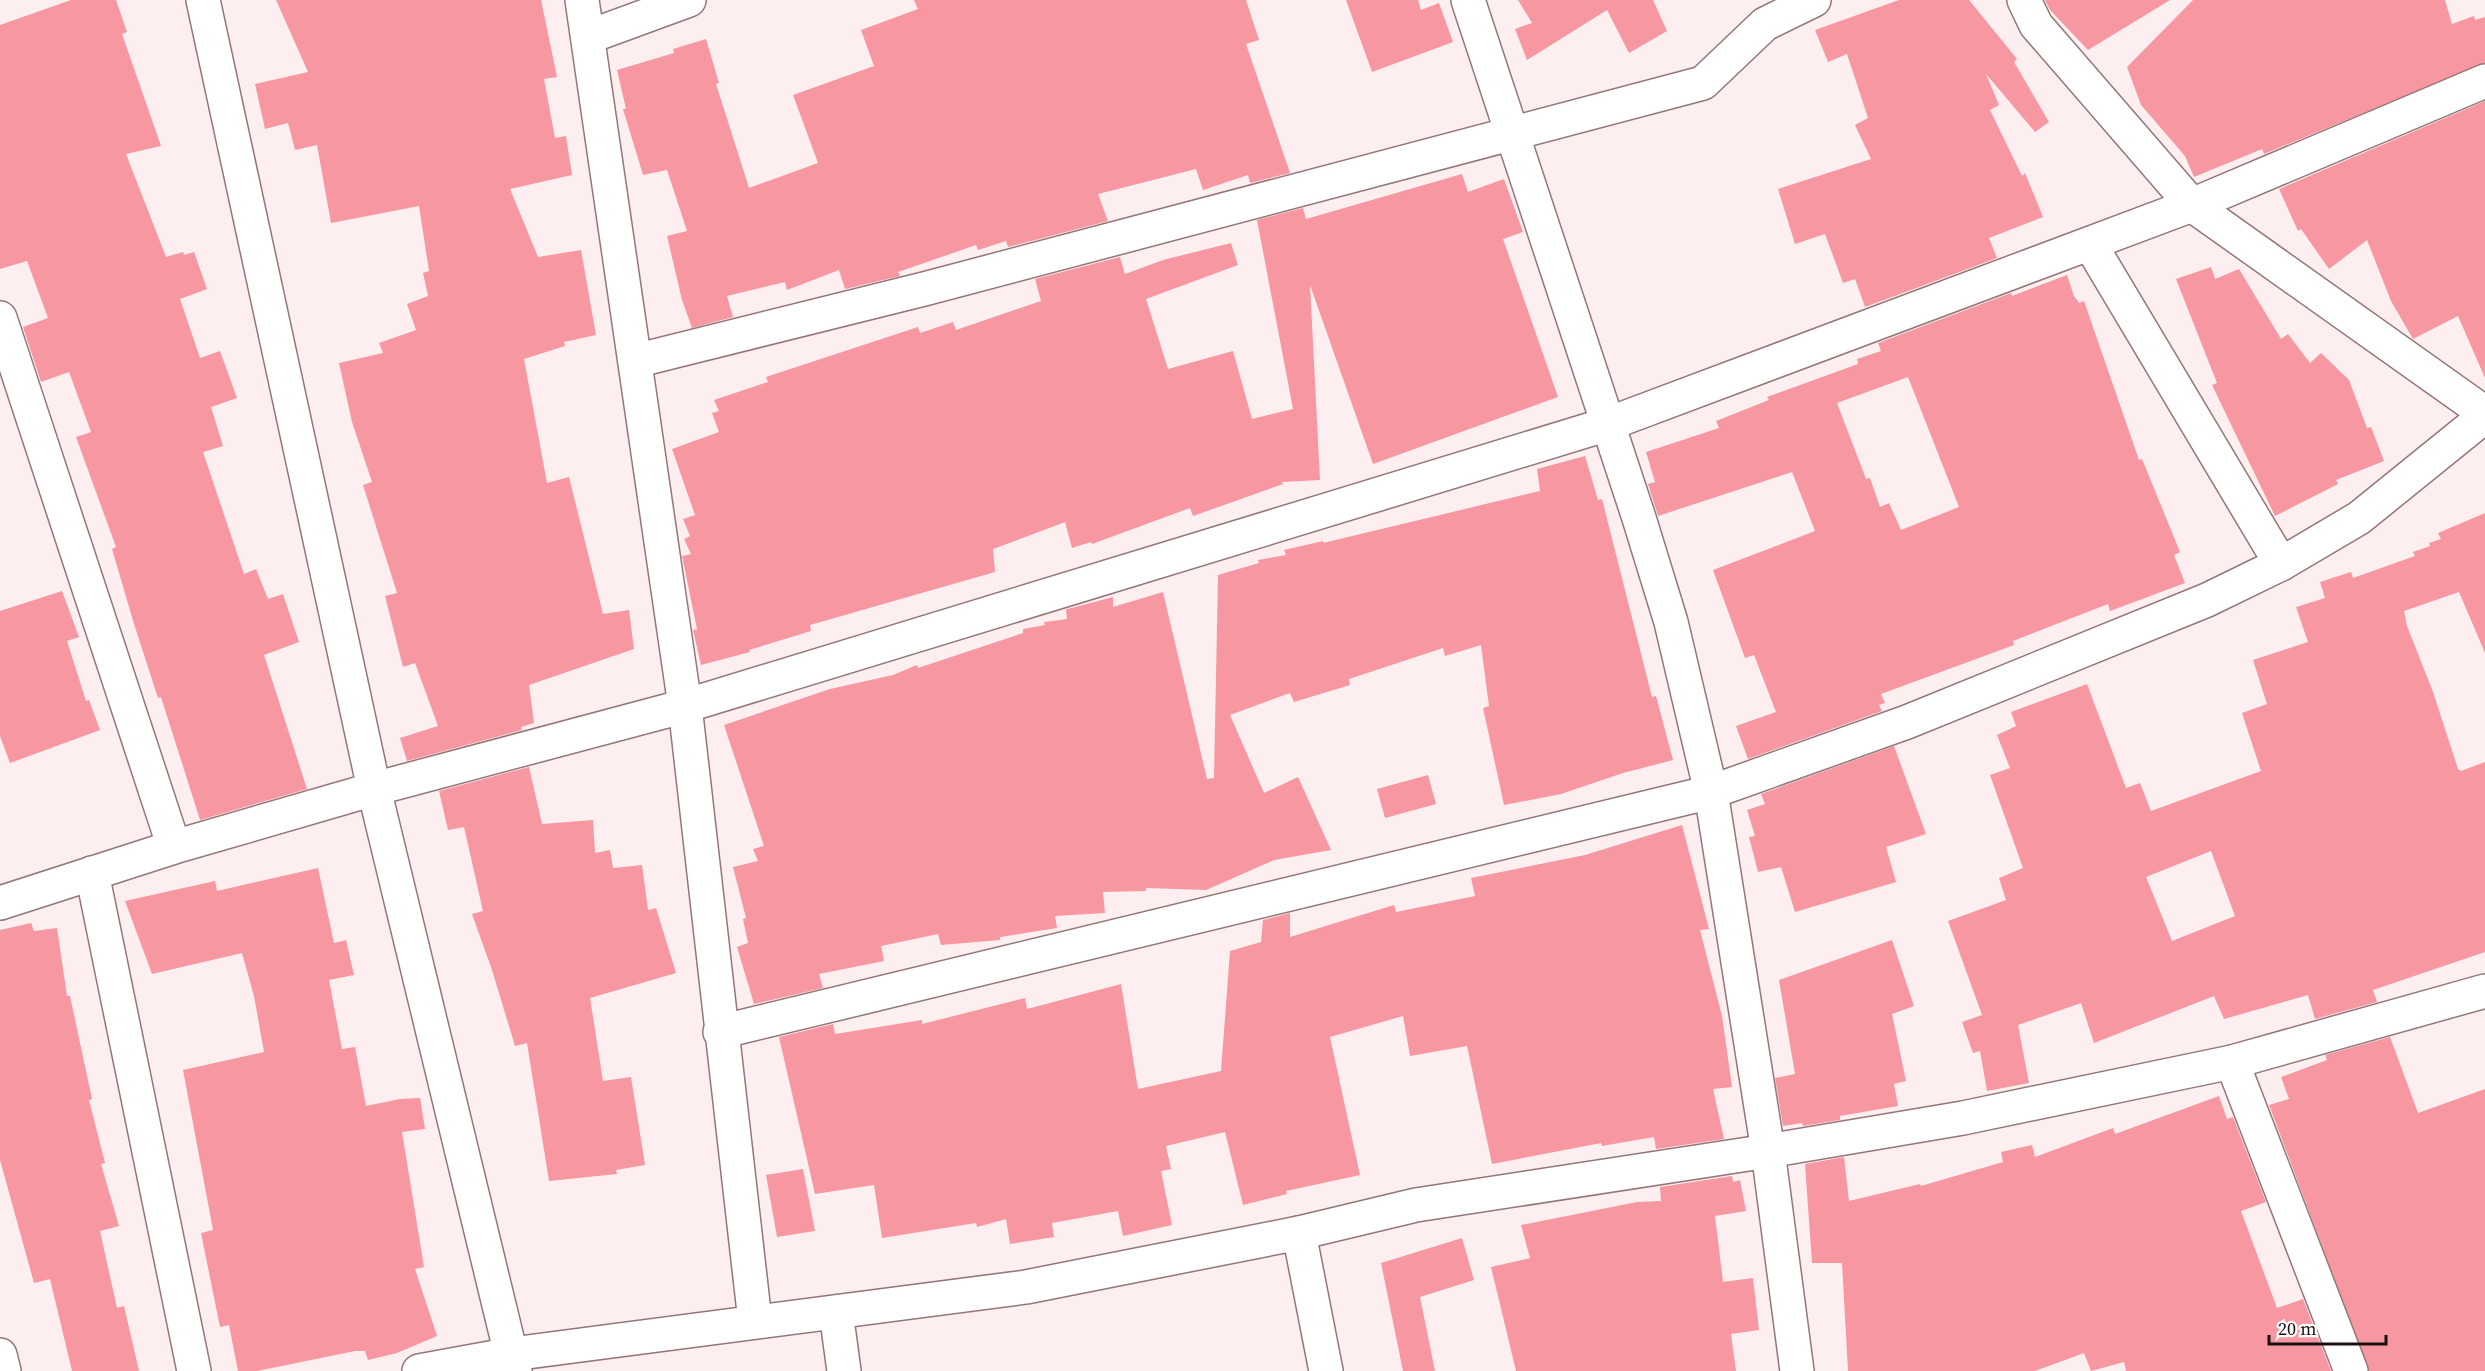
<svg xmlns="http://www.w3.org/2000/svg" width="2485" height="1371" viewBox="0 0 2485 1371" font-family="'Source Serif 4',serif">
<style>
.building{fill:#f797a2;fill-rule:evenodd}
.lines{fill:none;stroke-linecap:round;stroke-linejoin:round}
.minor-casing{stroke:#947678;stroke-width:36}
.minor{stroke:#fff;stroke-width:33}
</style>
<rect width="100%" height="100%" fill="#fdeff0"/>
<g class="building">
<polygon points="71,0 116,0 127,32 122,34 161,146 126,154 166,257 183,252 184,255 194,252 207,289 180,299 200,358 220,351 237,398 211,407 223,446 203,452 244,574 256,569 268,599 283,594 299,642 264,655 307,789 200,820 161,697 158,698 134,624 112,549 116,547 76,437 91,432 69,372 41,382 23,327 48,318 27,261 0,269 0,25"/>
<polygon points="276,0 541,0 557,77 544,79 555,138 566,136 572,175 510,189 538,257 581,250 596,335 564,342 565,346 524,359 547,483 569,477 603,614 629,610 634,649 529,685 534,723 521,727 522,730 407,761 400,738 438,726 415,663 403,667 385,596 397,593 363,485 372,482 352,422 339,363 383,353 379,343 416,330 407,304 428,296 423,273 429,271 419,206 331,223 317,145 295,150 288,123 265,129 255,84 308,72"/>
<polygon points="914,0 1246,0 1259,40 1246,44 1290,173 1250,183 1248,175 1203,190 1196,169 1098,194 1108,221 1008,247 1006,241 978,250 976,245 898,272 900,276 845,289 839,270 787,290 785,282 727,296 733,317 692,328 682,300 667,236 687,231 667,170 643,175 623,109 626,109 617,70 674,53 673,49 706,39 719,83 716,84 749,188 818,163 793,95 874,66 861,30 918,9"/>
<polygon points="1346,0 1418,0 1421,10 1439,3 1453,42 1372,72"/>
<polygon points="1518,0 1653,0 1667,31 1629,53 1607,10 1527,60 1515,29 1532,23"/>
<polygon points="1899,0 1969,0 2017,59 2014,62 2049,122 2035,132 1986,74 1999,105 1990,110 2022,176 2025,173 2043,217 1989,238 1997,258 1865,307 1855,279 1843,283 1825,234 1795,244 1778,189 1871,159 1855,125 1868,118 1847,54 1828,62 1815,30"/>
<polygon points="2045,0 2170,0 2088,50 2050,10"/>
<polygon points="2193,0 2445,0 2452,24 2474,16 2475,20 2485,17 2485,63 2264,154 2262,149 2194,177 2185,156 2141,105 2127,67"/>
<polygon points="2485,101 2485,378 2458,316 2413,339 2391,301 2367,240 2329,269 2301,229 2298,231 2279,189"/>
<polygon points="1462,174 1468,192 1504,179 1523,232 1503,239 1558,397 1373,464 1310,285 1320,480 1282,482 1283,484 1193,516 1190,508 1092,544 1091,542 1072,548 1065,522 993,549 995,572 810,625 811,631 749,650 750,652 701,665 693,630 697,629 682,556 691,554 684,539 690,536 683,519 695,515 672,449 719,432 712,413 719,411 714,400 768,382 766,377 918,327 920,333 953,322 956,330 1041,301 1035,279 1120,257 1125,274 1163,260 1231,243 1238,265 1146,299 1168,369 1233,351 1252,419 1293,409 1257,220 1303,208 1306,219"/>
<polygon points="2211,267 2215,279 2239,269 2281,339 2288,334 2310,363 2321,353 2349,380 2367,428 2371,427 2384,461 2336,480 2338,484 2275,516 2212,385 2217,383 2176,279"/>
<path d="M2067 275 2074 296 2079 303 2084 301 2139 460 2142 459 2180 552 2174 555 2185 583 2110 611 2108 604 2013 641 2014 645 1881 694 1885 703 1879 705 1882 711 1748 759 1736 726 1776 712 1754 655 1745 658 1713 570 1815 531 1792 472 1658 516 1648 484 1655 482 1646 452 1719 428 1716 421 1769 400 1767 397 1858 364 1857 359 1881 351 1878 343 2011 293 2012 296ZM1908 377 1959 507 1901 530 1889 503 1880 507 1870 478 1866 479 1837 403Z"/>
<polygon points="1585,456 1598,500 1602,499 1652,697 1656,696 1673,760 1623,773 1561,794 1504,805 1483,708 1489,706 1481,645 1445,656 1443,648 1349,679 1350,685 1294,702 1290,693 1230,715 1264,793 1298,777 1331,850 1274,860 1206,890 1146,888 1146,891 1103,892 1105,913 1055,916 1057,928 1000,937 1000,940 941,945 938,934 881,946 884,961 819,974 823,988 754,1004 737,947 748,943 743,919 746,918 733,867 758,861 753,849 764,846 724,725 830,689 893,675 917,665 918,668 1023,633 1023,629 1045,625 1044,622 1067,619 1066,609 1068,609 1113,597 1113,607 1163,592 1207,779 1214,778 1218,575 1259,563 1258,560 1286,555 1284,550 1323,541 1323,543 1540,491 1537,469"/>
<path d="M2485 513V653L2459 592 2404 611 2407 626 2433 692 2458 769 2461 771 2485 762V952L2373 990 2377 1002 2315 1019 2308 995 2224 1019 2214 996 2094 1043 2081 1003 2018 1025 2029 1083 1987 1091 1980 1051 1973 1053 1962 1022 1982 1015 1948 921 2006 900 1999 878 2023 868 1990 775 2010 768 1997 735 2016 726 2011 712 2087 684 2126 788 2140 783 2151 811 2261 771 2242 713 2267 704 2253 660 2308 642 2296 607 2325 598 2320 582 2351 572 2353 578 2415 556 2413 552 2430 546 2429 543 2441 539 2438 533ZM2211 851 2235 916 2172 941 2146 877Z"/>
<polygon points="62,591 79,637 67,641 86,701 89,700 100,730 10,763 0,736 0,611"/>
<polygon points="1894,746 1926,834 1886,847 1896,882 1795,912 1781,867 1758,872 1749,837 1755,836 1747,810 1765,804 1761,794"/>
<polygon points="529,767 542,824 593,820 595,853 610,850 613,868 642,865 648,910 656,908 676,973 590,998 603,1081 631,1077 645,1165 616,1170 617,1174 549,1181 527,1043 515,1046 492,970 472,914 483,911 464,827 448,830 439,791"/>
<polygon points="1428,775 1436,804 1385,818 1377,789"/>
<polygon points="1682,825 1709,929 1700,930 1722,1016 1732,1087 1713,1089 1724,1139 1656,1149 1654,1137 1602,1146 1601,1143 1492,1164 1467,1046 1410,1056 1403,1016 1330,1037 1360,1175 1286,1191 1287,1194 1243,1205 1225,1132 1166,1146 1171,1169 1161,1171 1172,1225 1123,1236 1118,1211 1052,1223 1054,1237 1010,1244 1006,1219 977,1227 976,1223 882,1238 874,1185 815,1194 779,1037 833,1024 835,1034 922,1020 922,1024 1025,998 1027,1009 1121,984 1138,1089 1221,1071 1230,951 1261,942 1263,920 1290,913 1290,937 1394,905 1396,912 1475,896 1471,878 1585,855"/>
<polygon points="318,868 334,943 346,940 354,975 329,980 342,1049 355,1047 366,1106 400,1099 420,1098 425,1129 402,1132 424,1267 415,1269 437,1336 397,1353 368,1360 365,1351 355,1351 257,1371 238,1371 229,1325 220,1327 201,1233 213,1230 183,1070 264,1052 254,996 242,953 152,974 125,901 215,881 217,891"/>
<polygon points="31,923 34,931 57,928 67,996 70,996 92,1099 89,1100 105,1163 101,1164 119,1226 100,1231 117,1308 124,1306 139,1371 72,1371 50,1279 34,1283 0,1160 0,930"/>
<polygon points="1892,940 1914,1006 1892,1014 1906,1081 1894,1084 1898,1106 1840,1116 1840,1120 1803,1126 1802,1123 1783,1126 1775,1078 1795,1074 1779,980"/>
<polygon points="2390,1037 2418,1113 2485,1089 2485,1371 2369,1371 2269,1105 2289,1099 2281,1077 2327,1060 2325,1055"/>
<polygon points="2219,1096 2227,1119 2233,1117 2266,1202 2241,1211 2277,1308 2303,1299 2331,1371 2126,1371 2124,1362 2091,1371 2084,1353 2035,1371 1848,1371 1842,1263 1812,1263 1805,1164 1844,1157 1849,1201 1920,1184 1921,1186 2003,1162 2001,1152 2032,1145 2035,1157 2113,1128 2115,1134"/>
<polygon points="803,1169 815,1231 777,1237 766,1175"/>
<polygon points="1732,1176 1733,1182 1740,1180 1746,1211 1715,1216 1723,1282 1753,1278 1759,1330 1731,1334 1736,1371 1516,1371 1491,1267 1530,1258 1521,1225 1637,1202 1661,1201 1660,1187"/>
<polygon points="1462,1238 1474,1280 1420,1297 1435,1371 1403,1371 1381,1263"/>
</g>
<g class="lines">
<g class="minor-casing">
<g id="minor">
<polyline points="203,0 374,789 515,1371"/>
<polyline points="582,0 685,706 755,1321"/>
<polyline points="1468,0 1639,518 1671,622 1711,792 1768,1151 1797,1371"/>
<polyline points="2024,0 2036,25 2192,205 2485,413"/>
<polyline points="588,37 689,0"/>
<polyline points="2090,244 2281,564"/>
<polyline points="0,318 174,847"/>
<polyline points="635,361 924,289 1703,83 1765,24 1814,0"/>
<polyline points="92,873 194,1371"/>
<polyline points="0,903 174,847 374,789 685,706 1608,424 2192,205 2485,81"/>
<polyline points="720,1032 1711,792 1907,722 2207,600 2281,564 2359,518 2485,416"/>
<polyline points="2232,1062 2351,1371"/>
<polyline points="1299,1233 1326,1371"/>
<polyline points="836,1312 844,1371"/>
<polyline points="0,1355 4,1371"/>
<polyline points="419,1371 512,1354 1026,1287 1299,1233 1416,1205 1768,1151 1963,1118 2232,1062 2485,991"/>
</g>
</g>
<use href="#minor" class="minor"/>
</g>
<path d="M2269 1335v9h117v-9" fill="none" stroke="#1b1011" stroke-width="3"/>
<text x="2278" y="1335" font-size="18" fill="#1b1011" stroke="#ffffff" stroke-width="4.5" paint-order="stroke">20 m</text>
</svg>
